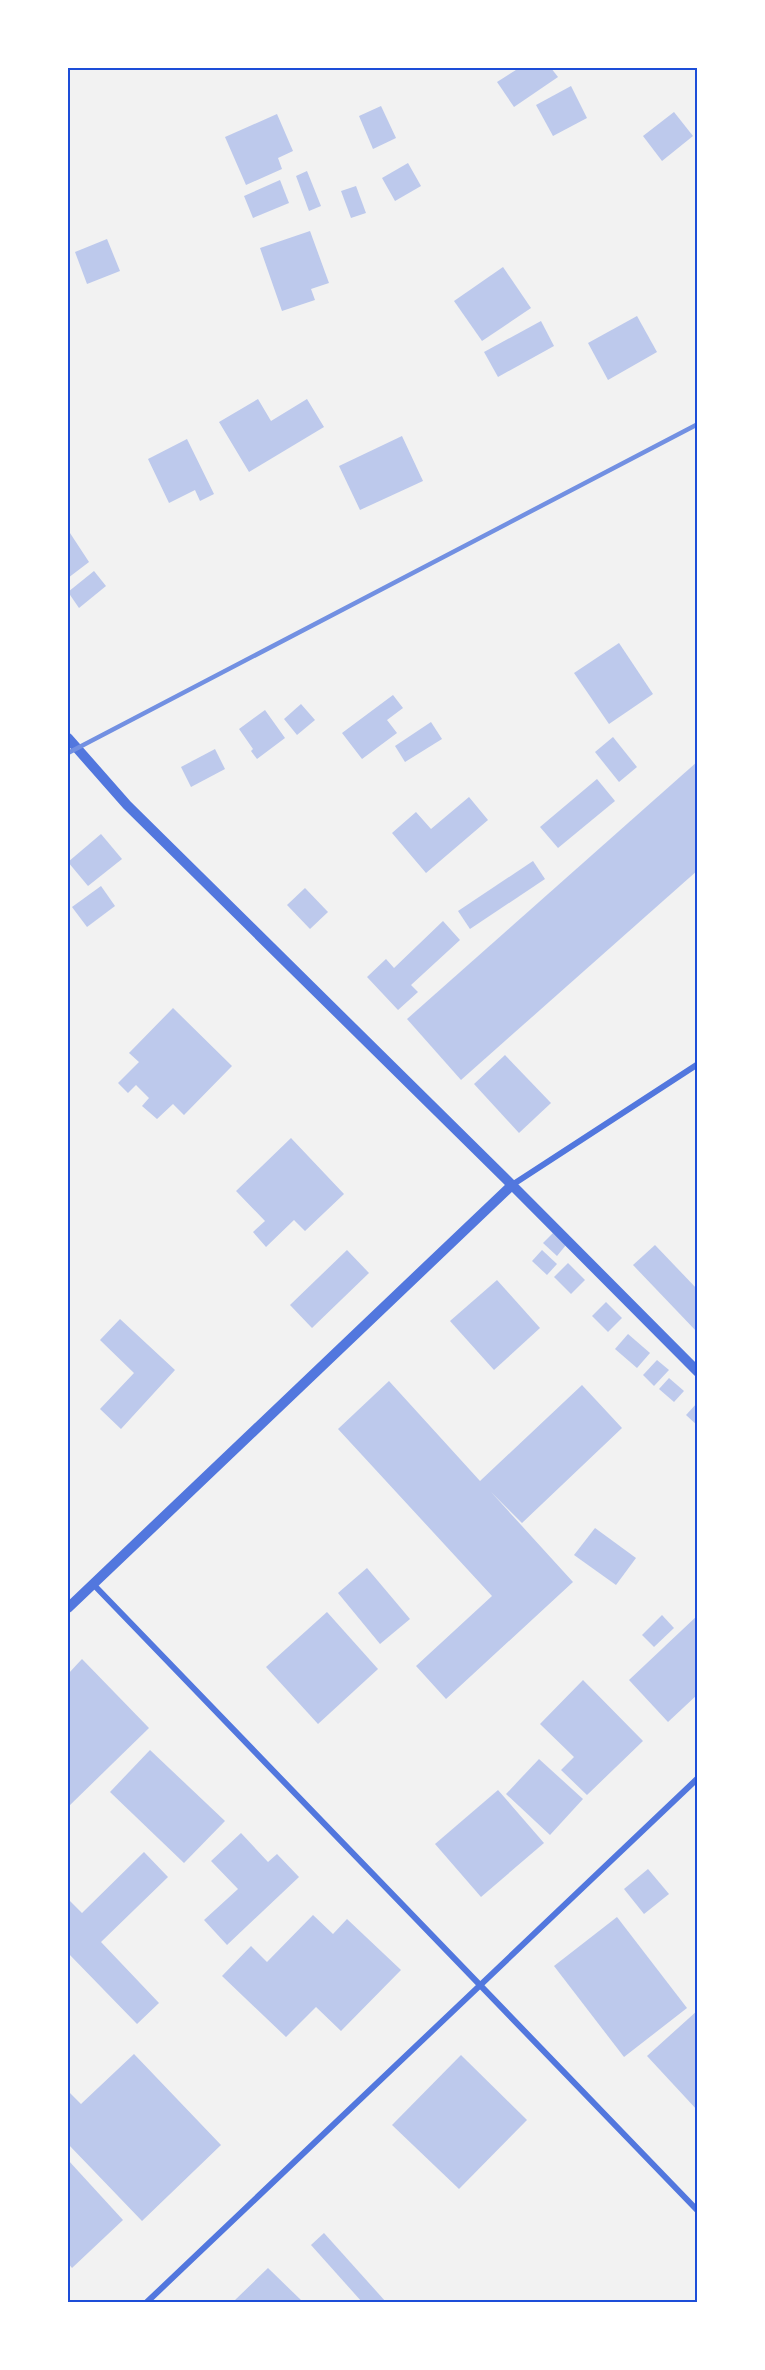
<svg xmlns="http://www.w3.org/2000/svg" width="765" height="2370" viewBox="0 0 765 2370" font-family="'Titillium Web',sans-serif">
<style>
.building{fill:#bdc9ec}
.lines{fill:none;stroke-linecap:round;stroke-linejoin:round}
.minor{stroke:#5277de;stroke-width:6}
.tertiary{stroke:#5277de;stroke-width:10}
.rail{stroke:#7290e2;stroke-width:4.5}
.neatline{fill:none;stroke:#1d4ed8;stroke-width:2}
</style>
<rect width="100%" height="100%" fill="#f2f2f2"/>
<g class="building">
<polygon points="519,68 551,68 558,77 514,107 497,82"/>
<polygon points="571,86 587,118 553,136 536,105"/>
<polygon points="381,106 396,138 373,149 359,116"/>
<polygon points="674,112 693,136 662,161 643,136"/>
<polygon points="277,114 293,151 278,158 282,169 246,185 225,137"/>
<polygon points="408,163 421,186 395,201 382,178"/>
<polygon points="307,171 321,206 309,211 296,176"/>
<polygon points="280,180 289,203 253,218 244,196"/>
<polygon points="356,186 366,213 351,218 341,191"/>
<polygon points="310,231 329,283 311,289 315,300 282,311 260,248"/>
<polygon points="107,239 120,271 87,284 75,252"/>
<polygon points="503,267 531,308 482,341 454,301"/>
<polygon points="637,316 657,352 608,380 588,343"/>
<polygon points="541,321 554,346 498,377 484,352"/>
<polygon points="258,399 271,421 307,399 324,427 249,472 219,422"/>
<polygon points="402,436 423,481 360,510 339,466"/>
<polygon points="187,439 214,494 200,501 195,490 169,503 148,459"/>
<polygon points="68,530 89,562 68,578"/>
<polygon points="94,571 106,586 79,608 68,592"/>
<polygon points="619,643 653,694 609,724 574,673"/>
<polygon points="393,695 403,708 387,720 397,733 362,759 342,733"/>
<polygon points="301,704 315,720 297,735 284,719"/>
<polygon points="265,710 285,738 257,759 251,751 253,749 239,729"/>
<polygon points="431,722 442,739 405,762 395,746"/>
<polygon points="613,737 637,767 619,782 595,752"/>
<polygon points="215,749 225,769 191,787 181,767"/>
<polygon points="698,761 698,870 461,1080 407,1019"/>
<polygon points="597,779 615,801 558,848 540,827"/>
<polygon points="469,797 488,820 426,873 392,833 416,812 431,829"/>
<polygon points="101,834 122,859 88,886 68,862"/>
<polygon points="533,861 545,879 470,929 458,911"/>
<polygon points="101,886 115,906 87,927 72,907"/>
<polygon points="305,888 328,912 310,929 287,905"/>
<polygon points="443,921 460,940 411,985 418,992 398,1010 367,977 386,959 394,968"/>
<polygon points="173,1008 232,1066 184,1115 173,1104 157,1119 142,1106 149,1098 136,1085 128,1093 118,1083 139,1062 129,1053"/>
<polygon points="505,1055 551,1103 519,1133 474,1084"/>
<polygon points="291,1138 344,1194 305,1231 294,1220 266,1247 253,1232 265,1221 236,1191"/>
<polygon points="553,1233 566,1245 557,1256 543,1243"/>
<polygon points="655,1245 698,1290 698,1333 633,1265"/>
<polygon points="347,1250 369,1273 312,1328 290,1305"/>
<polygon points="542,1250 557,1264 547,1275 532,1261"/>
<polygon points="568,1263 585,1280 571,1294 554,1277"/>
<polygon points="497,1280 540,1328 494,1370 450,1321"/>
<polygon points="606,1302 622,1318 608,1332 592,1316"/>
<polygon points="120,1319 175,1370 121,1429 100,1409 134,1373 100,1340"/>
<polygon points="628,1334 650,1353 637,1368 615,1349"/>
<polygon points="657,1360 669,1370 654,1386 643,1375"/>
<polygon points="669,1378 684,1391 674,1402 659,1389"/>
<polygon points="389,1381 480,1481 582,1385 622,1428 522,1523 491,1492 573,1582 446,1699 416,1666 492,1596 338,1429"/>
<polygon points="698,1402 698,1426 686,1415"/>
<polygon points="595,1528 636,1558 616,1585 574,1555"/>
<polygon points="367,1568 410,1619 380,1644 338,1593"/>
<polygon points="327,1612 378,1669 318,1724 266,1667"/>
<polygon points="662,1615 674,1628 654,1647 642,1635"/>
<polygon points="698,1615 698,1694 668,1722 629,1680"/>
<polygon points="82,1659 149,1728 68,1807 68,1674"/>
<polygon points="583,1680 643,1741 587,1795 561,1770 574,1757 540,1724"/>
<polygon points="150,1750 225,1821 184,1863 110,1792"/>
<polygon points="539,1759 583,1799 550,1835 506,1794"/>
<polygon points="498,1790 544,1843 481,1897 435,1844"/>
<polygon points="241,1833 268,1862 277,1854 299,1877 227,1945 204,1920 238,1889 211,1861"/>
<polygon points="144,1852 168,1877 101,1942 159,2003 137,2024 68,1953 68,1899 82,1913"/>
<polygon points="648,1869 669,1894 644,1914 624,1889"/>
<polygon points="313,1915 333,1934 347,1919 401,1970 341,2031 316,2007 286,2037 222,1976 251,1946 267,1962"/>
<polygon points="617,1917 687,2008 624,2057 554,1966"/>
<polygon points="698,2010 698,2111 647,2056"/>
<polygon points="134,2054 221,2145 142,2221 68,2144 68,2091 81,2104"/>
<polygon points="461,2055 527,2120 459,2189 392,2125"/>
<polygon points="68,2160 123,2220 72,2268 68,2263"/>
<polygon points="324,2233 386,2302 362,2302 311,2245"/>
<polygon points="268,2268 303,2302 233,2302"/>
</g>
<g class="lines">
<g class="minor">
<polyline points="512,1185 698,1064"/>
<polyline points="93,1584 698,2211"/>
<polyline points="147,2302 698,1778"/>
</g>
<g class="tertiary">
<polyline points="68,738 127,805 512,1185 698,1372"/>
<polyline points="68,1608 512,1185"/>
</g>
<polyline class="rail" points="68,753 698,424"/>
</g>
<rect width="765" height="2370" fill="none" stroke="#ffffff" stroke-width="138"/>
<rect x="69" y="69" width="627" height="2232" class="neatline"/>
</svg>
